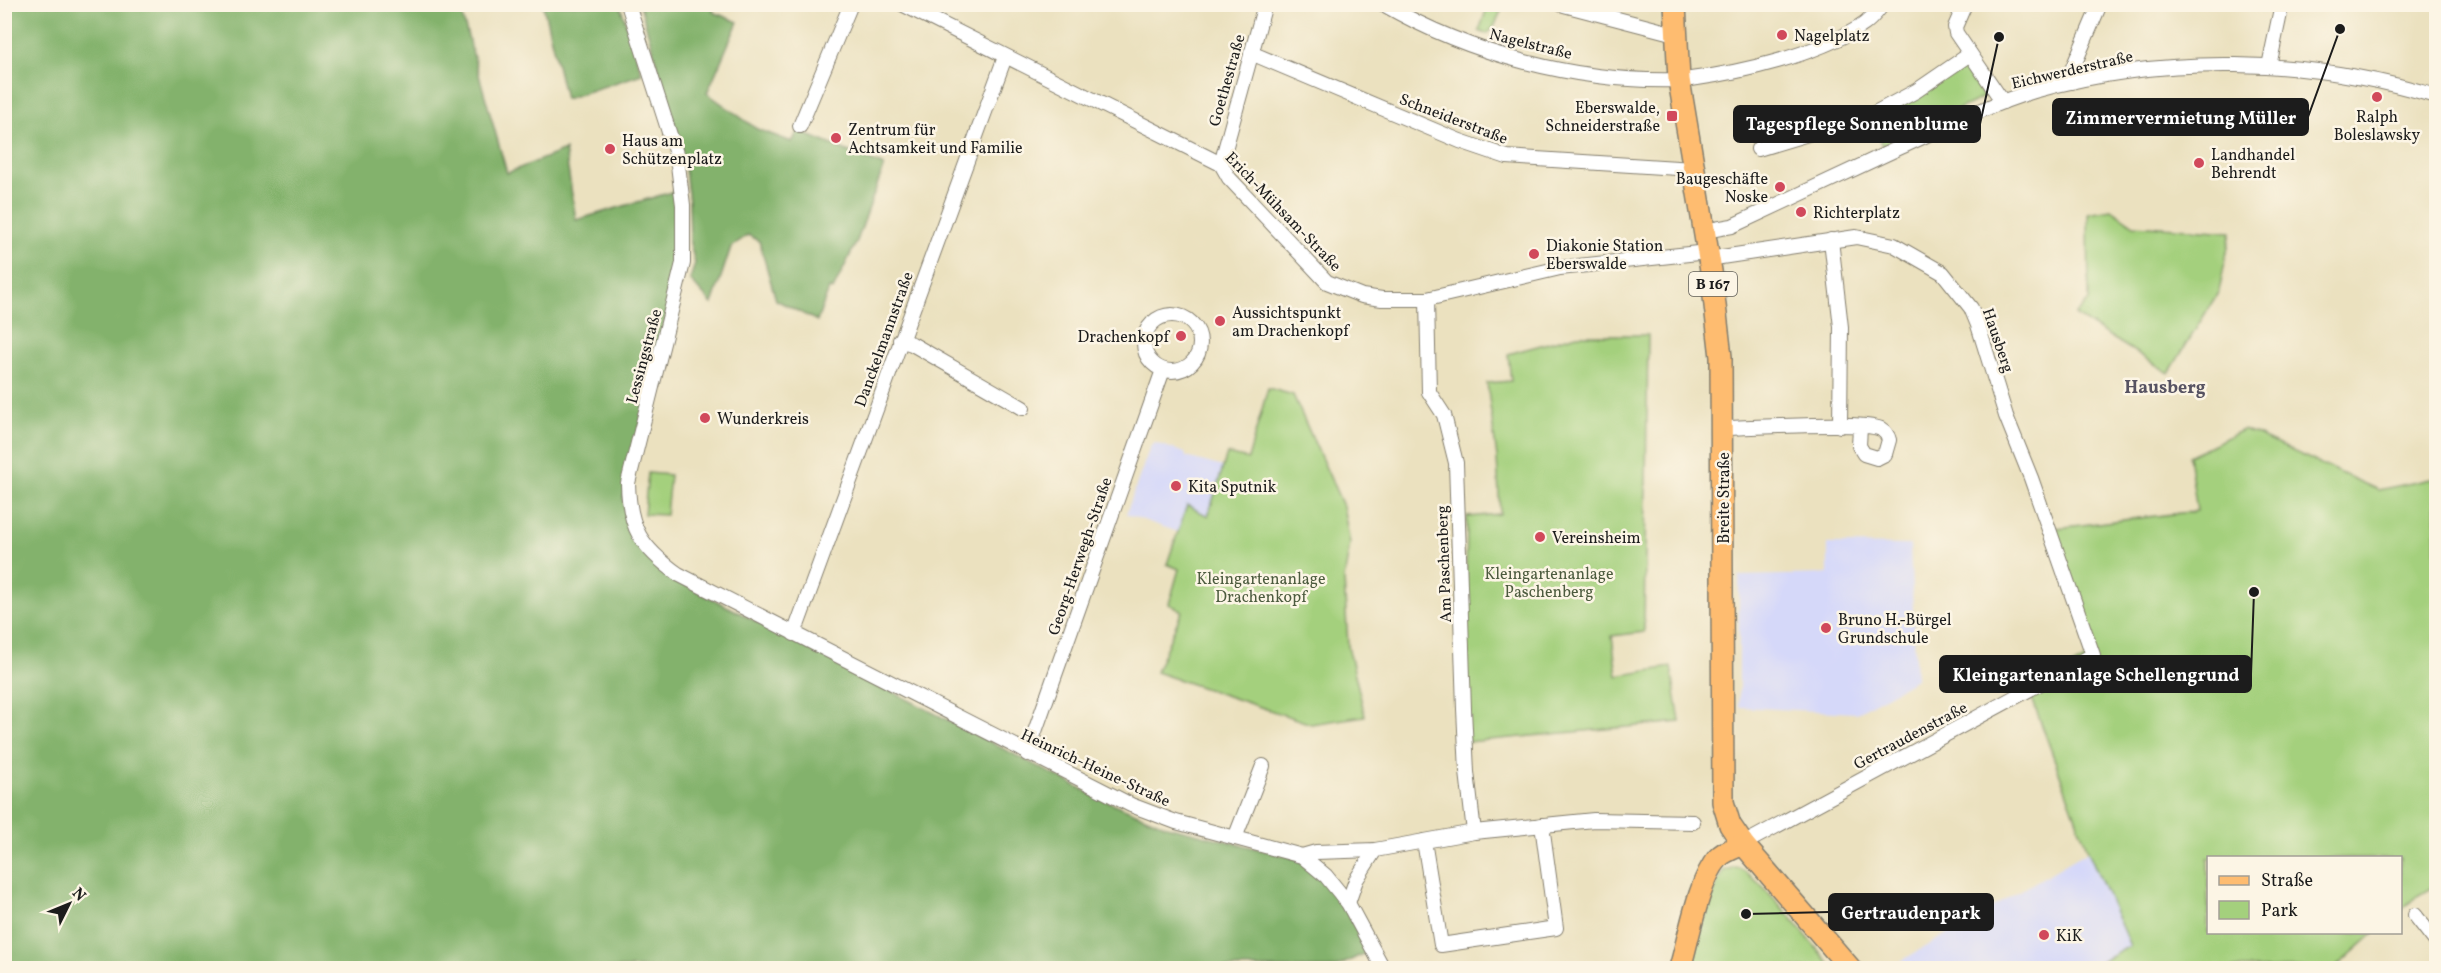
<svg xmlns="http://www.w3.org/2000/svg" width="2441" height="973" viewBox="0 0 2441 973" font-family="Vollkorn,serif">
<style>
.built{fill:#d5d8f9}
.green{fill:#a4d07d;stroke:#60764c;stroke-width:1.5}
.forest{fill:#83b26c;stroke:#506744;stroke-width:1.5}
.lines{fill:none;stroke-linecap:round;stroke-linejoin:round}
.street-casing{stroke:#847e6e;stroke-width:16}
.primary-casing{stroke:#847e6e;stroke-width:24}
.street{stroke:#fff;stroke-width:14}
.primary{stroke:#febc70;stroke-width:21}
.poi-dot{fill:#d1495b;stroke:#fcf5e5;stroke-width:2}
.labels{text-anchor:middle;stroke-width:5;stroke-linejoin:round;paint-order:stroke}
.shield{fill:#fcf5e5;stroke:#5f5d58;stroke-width:1.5}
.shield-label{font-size:15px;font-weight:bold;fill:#1c1c1c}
.poi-label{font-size:16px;fill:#1c1c1c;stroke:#fcf5e5;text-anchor:start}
.street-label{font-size:16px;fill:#1c1c1c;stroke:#fcf5e5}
.park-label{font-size:16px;fill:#4c5b3e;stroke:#fcf5e5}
.neighbourhood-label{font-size:18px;font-weight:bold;fill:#575362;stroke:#fcf5e5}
.leader{fill:none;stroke:#1c1c1c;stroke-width:2}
.callout-dot{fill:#1c1c1c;stroke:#fcf5e5;stroke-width:2}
.callout{fill:#1c1c1c;stroke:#1c1c1c;stroke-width:2}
.callout-label{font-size:18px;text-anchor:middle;font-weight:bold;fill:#fff}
</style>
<rect width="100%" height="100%" fill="#fcf5e5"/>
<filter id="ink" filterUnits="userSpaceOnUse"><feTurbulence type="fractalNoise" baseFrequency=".0167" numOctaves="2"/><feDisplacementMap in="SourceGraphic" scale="12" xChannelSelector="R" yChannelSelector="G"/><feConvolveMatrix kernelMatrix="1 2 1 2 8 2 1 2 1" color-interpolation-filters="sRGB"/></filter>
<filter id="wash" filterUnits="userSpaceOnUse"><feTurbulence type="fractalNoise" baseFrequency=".008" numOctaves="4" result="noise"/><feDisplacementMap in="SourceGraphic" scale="24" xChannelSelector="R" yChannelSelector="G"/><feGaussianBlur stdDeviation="1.35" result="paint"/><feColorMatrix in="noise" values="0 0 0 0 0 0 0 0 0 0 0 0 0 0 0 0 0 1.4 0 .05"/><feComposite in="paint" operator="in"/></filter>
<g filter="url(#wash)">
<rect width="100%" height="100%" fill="#ebe1bf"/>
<g class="built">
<polygon points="1155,443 1185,453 1186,457 1223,467 1208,516 1187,506 1178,532 1126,514 1150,447"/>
<polygon points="1828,544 1910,545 1916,679 1856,713 1739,707 1739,576 1828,574"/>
<polygon points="2088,851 2130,946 2090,968 1889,968"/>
</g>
<g class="green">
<polygon points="1488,5 1503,6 1494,27 1487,34 1479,31"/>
<polygon points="1961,65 1984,97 1882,146 1871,119"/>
<polygon points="2111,209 2134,225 2231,232 2219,291 2169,373 2075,315 2089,301 2088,213"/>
<polygon points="1577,335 1648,335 1644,632 1612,636 1617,676 1671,667 1680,722 1468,742 1464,709 1467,517 1500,514 1497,458 1487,383 1511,381 1508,354"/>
<polygon points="1268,388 1293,395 1343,506 1350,543 1344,579 1348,646 1365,716 1311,724 1156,672 1182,611 1169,604 1179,569 1167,564 1187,505 1208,516 1227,454 1248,459"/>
<polygon points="2244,429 2378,490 2436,478 2436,885 2417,896 2401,910 2400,858 2208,858 2208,932 2374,933 2335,968 2090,968 2130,946 2088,851 2029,690 2093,655 2049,529 2197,511 2189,456"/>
<polygon points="648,473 670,475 666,515 644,514"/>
<path d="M1735 867C1756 870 1816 949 1833 968H1688L1718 881 1723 871Z"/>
</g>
<g class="forest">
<polygon points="5,4 459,5 507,173 565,150 576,220 675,191 680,258 623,498 627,528 642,551 676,580 1097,797 1167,826 1298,859 1328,884 1346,909 1369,951 1335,968 5,968"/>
<polygon points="543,5 620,5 642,74 565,99"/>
<polygon points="640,5 714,5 713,12 738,22 707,93 757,129 792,142 798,131 884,166 857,241 833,290 829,289 817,321 776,300 759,241 748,235 731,247 712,304 690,280 695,263 690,243 689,201 683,155"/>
</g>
</g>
<g filter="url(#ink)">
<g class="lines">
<g class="street-casing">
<g id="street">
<path d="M628 4 677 157 683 205V263L628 483C629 529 641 547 678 574L1131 805 1176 822 1302 856 1326 876 1348 903 1383 968"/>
<polyline points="902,4 1221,164 1229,178 1327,282 1362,296 1382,299 1427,299 1560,268 1707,252"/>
<path d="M1383 4C1471 55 1578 83 1679 80"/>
<polyline points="1560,4 1675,34"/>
<polyline points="1965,4 1955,27 1956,33 2003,102"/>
<polyline points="1251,53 1460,141 1507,157 1693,169"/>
<polyline points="2269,66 2282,4"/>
<path d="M1691 79C1744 72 1814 55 1860 27 1869 22 1877 12 1883 4"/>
<polyline points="2072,82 2071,72 2100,4"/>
<polyline points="800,126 851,4"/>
<polyline points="1758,149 1871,115 1916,91 1970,54"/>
<polyline points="1221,164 1265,4"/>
<path d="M1704 231 1732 226C1788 200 1844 174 1901 147 1944 127 1988 105 2034 91 2165 54 2306 57 2436 96"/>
<polyline points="1831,240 1841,327 1840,426"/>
<polyline points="1708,259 1856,237 1894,245 1943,273 1971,308 1978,325 2006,416 2031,478 2093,655 1743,844"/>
<polyline points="1427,299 1429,392 1444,415 1456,463 1464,709 1467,772 1474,832"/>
<circle cx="1172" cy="343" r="28"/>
<polyline points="900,340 912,344 1023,408"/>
<path d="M1722 428C1751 428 1863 420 1881 429 1886 432 1888 436 1889 440L1885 454 1877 458 1864 454 1859 446 1860 427"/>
<polyline points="794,634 1005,57"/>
<polyline points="1027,754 1163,370"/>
<polyline points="1235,838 1263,766"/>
<polyline points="1424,841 1441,945 1556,928 1542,825"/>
<polyline points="1302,856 1316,852 1375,850 1474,832 1594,820 1693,822"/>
<polyline points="1348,903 1356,880 1375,850"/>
<polyline points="2415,915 2436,942"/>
</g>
</g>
<g class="primary-casing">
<g id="primary">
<polyline points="1675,4 1679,80 1711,271 1721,357 1723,802 1730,825 1743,844 1850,968"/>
<path d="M1680 968C1689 938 1698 881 1718 858 1724 851 1735 848 1743 844"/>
</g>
</g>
<use href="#street" class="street"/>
<use href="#primary" class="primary"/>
</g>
</g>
<g class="poi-dot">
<circle cx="1782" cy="35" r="6"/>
<circle cx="2377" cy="97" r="6"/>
<rect x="1666" y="110" width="12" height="12" rx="3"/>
<circle cx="836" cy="138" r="6"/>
<circle cx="610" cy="149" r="6"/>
<circle cx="2199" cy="163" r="6"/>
<circle cx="1780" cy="187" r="6"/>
<circle cx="1801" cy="212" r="6"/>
<circle cx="1534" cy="254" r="6"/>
<circle cx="1220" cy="321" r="6"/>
<circle cx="1181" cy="336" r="6"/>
<circle cx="705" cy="418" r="6"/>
<circle cx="1176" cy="486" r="6"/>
<circle cx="1540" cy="537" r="6"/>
<circle cx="1826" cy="628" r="6"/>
<circle cx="2044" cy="935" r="6"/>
</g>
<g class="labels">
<rect class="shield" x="1689" y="272" width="48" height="24" rx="4.5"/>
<g class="shield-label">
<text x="1713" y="289">B 167</text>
</g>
<g class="poi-label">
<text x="1794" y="41">Nagelplatz</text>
<text x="1660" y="113" text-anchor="end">Eberswalde,<tspan x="1660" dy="18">Schneiderstraße</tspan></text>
<text x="2377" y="122" text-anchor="middle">Ralph<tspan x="2377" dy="18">Boleslawsky</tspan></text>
<text x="848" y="135">Zentrum für<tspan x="848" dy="18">Achtsamkeit und Familie</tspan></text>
<text x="622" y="146">Haus am<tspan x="622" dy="18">Schützenplatz</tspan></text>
<text x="2211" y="160">Landhandel<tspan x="2211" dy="18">Behrendt</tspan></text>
<text x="1768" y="184" text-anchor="end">Baugeschäfte<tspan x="1768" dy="18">Noske</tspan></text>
<text x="1813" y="218">Richterplatz</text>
<text x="1546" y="251">Diakonie Station<tspan x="1546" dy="18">Eberswalde</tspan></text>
<text x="1232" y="318">Aussichtspunkt<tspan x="1232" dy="18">am Drachenkopf</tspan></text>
<text x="1169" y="342" text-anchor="end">Drachenkopf</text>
<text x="717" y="424">Wunderkreis</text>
<text x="1188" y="492">Kita Sputnik</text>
<text x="1552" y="543">Vereinsheim</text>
<text x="1838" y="625">Bruno H.-Bürgel<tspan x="1838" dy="18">Grundschule</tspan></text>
<text x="2056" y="941">KiK</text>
</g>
<g class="street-label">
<text transform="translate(1531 43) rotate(14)" y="6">Nagelstraße</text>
<text transform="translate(2072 69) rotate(-13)" y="6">Eichwerderstraße</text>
<text transform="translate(1226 80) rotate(-74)" y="6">Goethestraße</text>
<text transform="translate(1454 118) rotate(21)" y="6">Schneiderstraße</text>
<text transform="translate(1284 211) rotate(46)" y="6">Erich-Mühsam-Straße</text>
<text transform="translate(883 339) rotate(-70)" y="6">Danckelmannstraße</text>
<text transform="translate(1999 340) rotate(71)" y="6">Hausberg</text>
<text transform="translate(643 356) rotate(-75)" y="6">Lessingstraße</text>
<text transform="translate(1723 498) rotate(-90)" y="6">Breite Straße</text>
<text transform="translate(1079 556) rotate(-71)" y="6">Georg-Herwegh-Straße</text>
<text transform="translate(1443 564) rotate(-92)" y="6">Am Paschenberg</text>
<text transform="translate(1910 735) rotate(-28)" y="6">Gertraudenstraße</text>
<text transform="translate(1096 767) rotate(25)" y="6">Heinrich-Heine-Straße</text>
</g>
<g class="park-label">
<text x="1549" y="579">Kleingartenanlage<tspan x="1549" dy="18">Paschenberg</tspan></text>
<text x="1261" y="584">Kleingartenanlage<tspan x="1261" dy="18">Drachenkopf</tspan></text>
</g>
<g class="neighbourhood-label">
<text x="2165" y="393">Hausberg</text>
</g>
</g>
<path class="leader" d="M2340 29L2308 117M1999 37L1980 124M2254 592L2251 674M1746 914L1829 912"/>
<g class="callout-dot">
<circle cx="2340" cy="29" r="6"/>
<circle cx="1999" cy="37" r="6"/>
<circle cx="2254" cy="592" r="6"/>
<circle cx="1746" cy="914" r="6"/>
</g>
<g class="callout">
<rect x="2053" y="99" width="255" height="36" rx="6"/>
<rect x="1734" y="106" width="246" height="36" rx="6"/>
<rect x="1940" y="656" width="311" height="36" rx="6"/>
<rect x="1829" y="894" width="164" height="36" rx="6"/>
</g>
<g class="callout-label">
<text x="2181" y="124">Zimmervermietung Müller</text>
<text x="1857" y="130">Tagespflege Sonnenblume</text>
<text x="2096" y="681">Kleingartenanlage Schellengrund</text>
<text x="1911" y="919">Gertraudenpark</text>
</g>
<rect width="2441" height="973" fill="none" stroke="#fcf5e5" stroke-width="24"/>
<rect x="2207" y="856" width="195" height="78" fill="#fcf5e5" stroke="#a29e95" stroke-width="1.5"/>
<rect x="2219" y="876" width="30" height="9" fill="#febc70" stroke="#a29e95" stroke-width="1.5"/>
<text x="2261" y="886" font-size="18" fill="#1c1c1c">Straße</text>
<rect x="2219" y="901" width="30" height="18" fill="#a4d07d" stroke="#a29e95" stroke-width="1.5"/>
<text x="2261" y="916" font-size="18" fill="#1c1c1c">Park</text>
<g transform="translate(69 904) rotate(47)" stroke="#fcf5e5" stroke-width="4.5" paint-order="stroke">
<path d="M0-4.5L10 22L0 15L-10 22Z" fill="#1c1c1c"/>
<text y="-9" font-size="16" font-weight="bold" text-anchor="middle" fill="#1c1c1c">N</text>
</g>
</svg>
